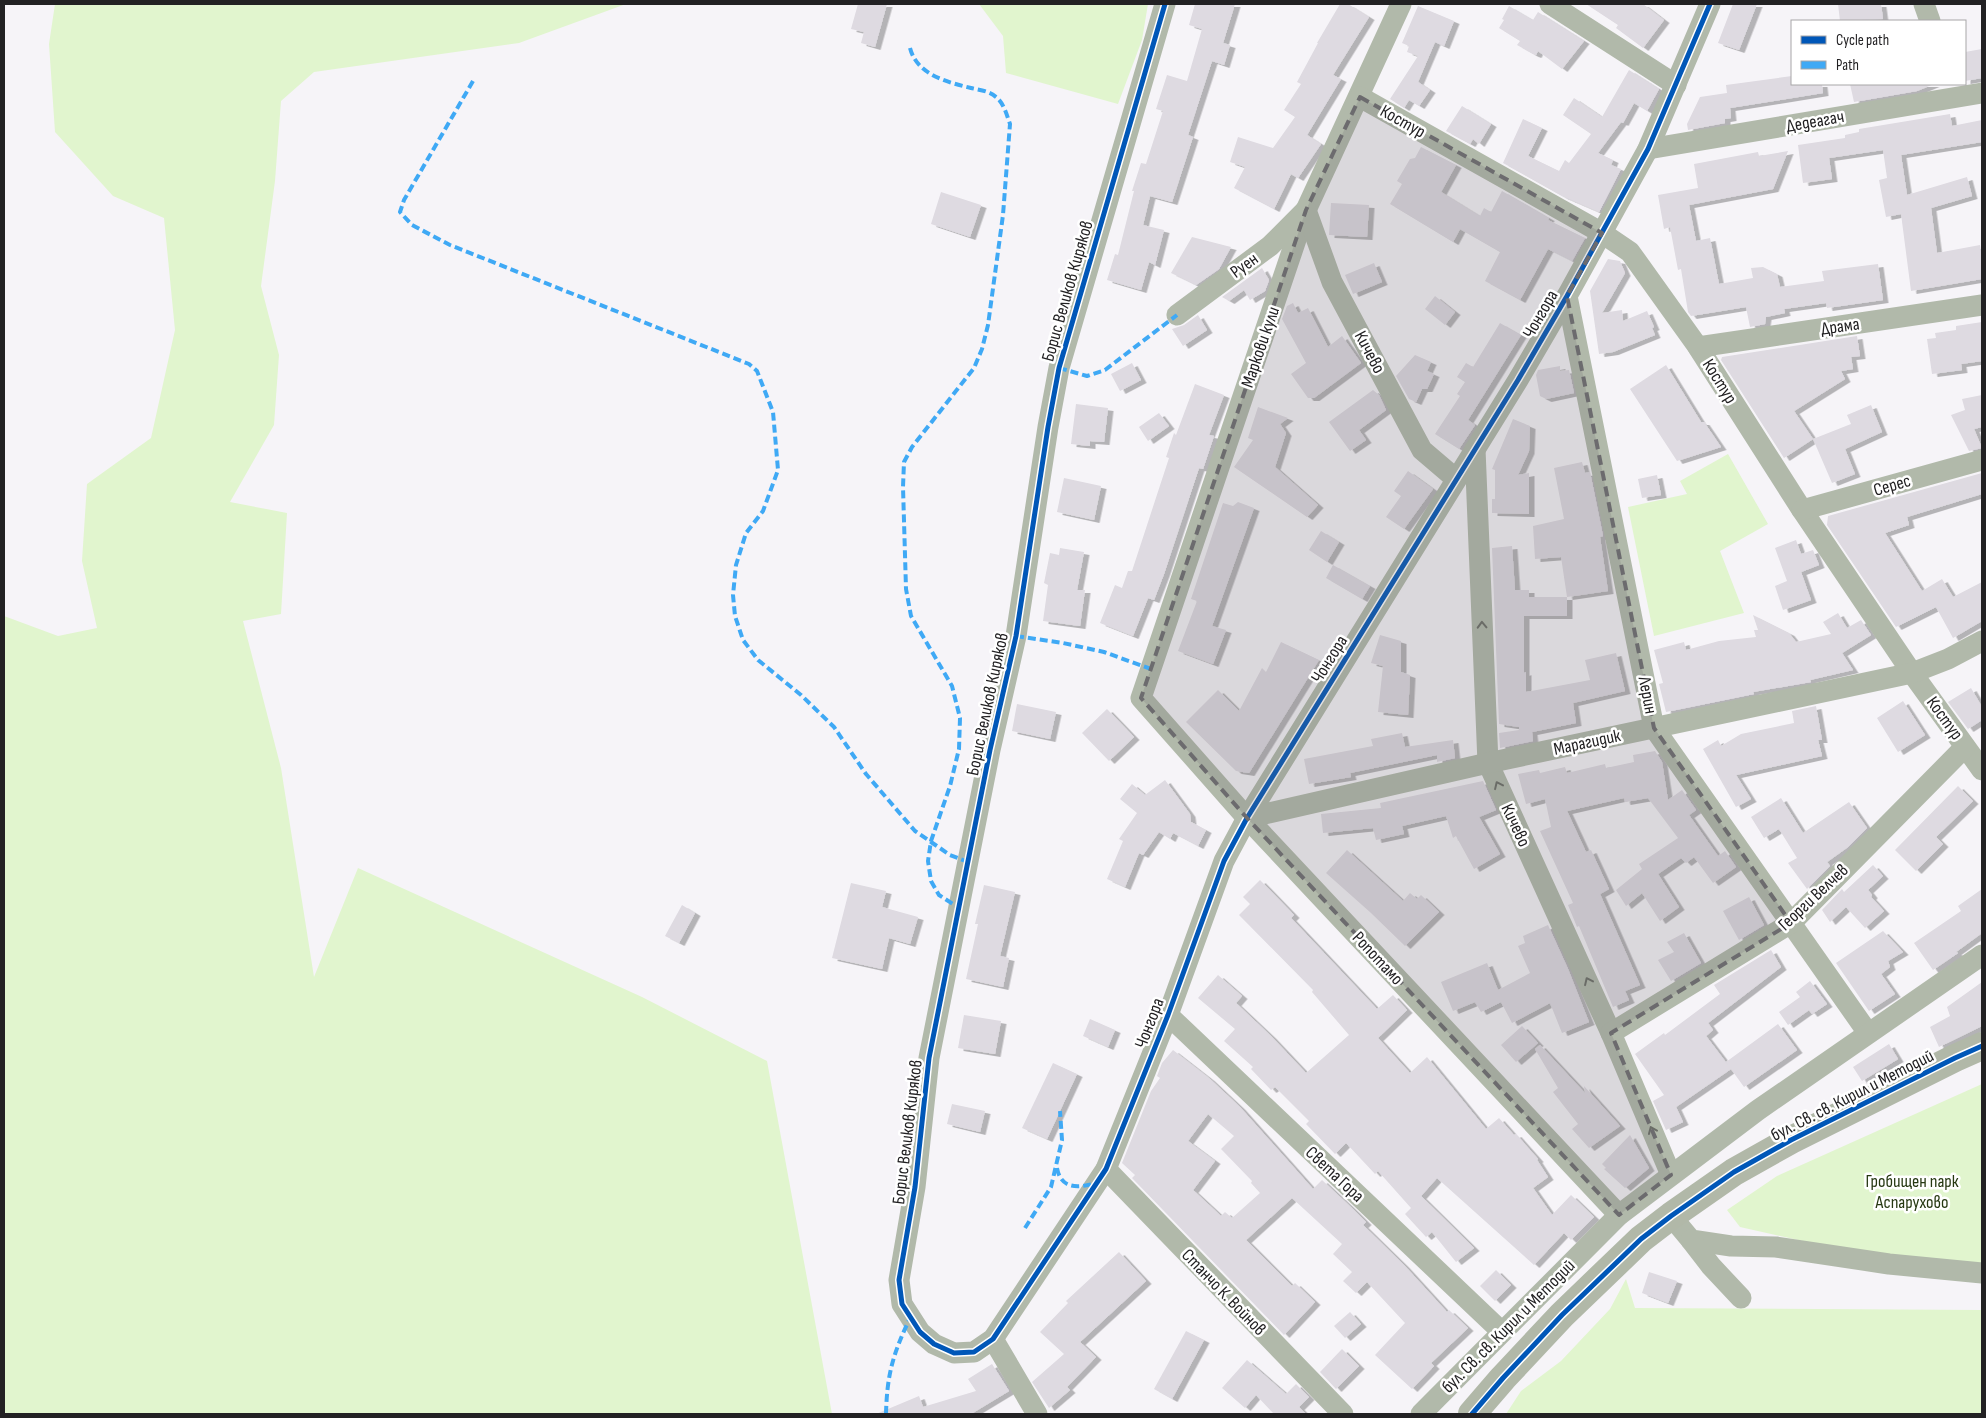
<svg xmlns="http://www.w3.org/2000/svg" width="1986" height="1418" viewBox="0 0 1986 1418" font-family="'Sofia Sans Condensed',sans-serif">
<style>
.green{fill:#e1f5ce}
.building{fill:#dedae1;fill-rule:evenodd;filter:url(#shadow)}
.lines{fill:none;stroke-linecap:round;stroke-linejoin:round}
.minor{stroke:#b1b9aa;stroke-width:21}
.major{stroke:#b1b8a8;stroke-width:28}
.quiet{stroke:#3fa9f5;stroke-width:4;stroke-dasharray:8 4;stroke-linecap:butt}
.cycleway-casing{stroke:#fff;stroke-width:8}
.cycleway{stroke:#0057b8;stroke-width:5}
.oneway{stroke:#6a6d66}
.marked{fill:#6c6b6e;fill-opacity:0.2;stroke:#6c6b6e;stroke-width:4;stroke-dasharray:10 6;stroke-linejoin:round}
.labels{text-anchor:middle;stroke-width:5;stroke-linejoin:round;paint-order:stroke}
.street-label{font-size:18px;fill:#222123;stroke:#fff}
.park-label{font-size:18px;fill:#263812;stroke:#fff}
</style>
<defs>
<filter id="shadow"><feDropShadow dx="5.5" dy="3" stdDeviation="0" flood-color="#0004"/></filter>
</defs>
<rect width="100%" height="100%" fill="#f6f4f8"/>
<g class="green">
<polygon points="55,4 626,4 519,43 314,72 281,101 275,181 261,286 279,355 274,425 230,502 287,513 281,614 243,621 281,768 314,977 358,868 642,997 767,1061 832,1414 4,1414 4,616 58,636 97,628 82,561 87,484 151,438 175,330 164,218 113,196 55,132 49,44"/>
<polygon points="979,4 1148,4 1142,40 1118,104 1006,73 1003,36"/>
<polygon points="1728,454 1768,524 1720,551 1744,613 1654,636 1628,507 1687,494 1680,481"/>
<polygon points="1982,1084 1982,1268 1887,1260 1740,1227 1727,1210 1777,1176"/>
<polygon points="1626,1279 1635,1308 1982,1310 1982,1414 1506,1414 1521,1391 1561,1361 1610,1309"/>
</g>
<g class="building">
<polygon points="858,4 887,4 875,47 861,43 864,32 851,29"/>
<polygon points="1195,4 1235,4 1223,43 1230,45 1224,65 1212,61 1188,135 1193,137 1172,202 1150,196 1143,225 1164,230 1155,265 1149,262 1141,290 1107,280 1115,254 1118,255 1134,191 1132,191 1141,163 1146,164 1163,111 1156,109 1167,75 1187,81 1202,29 1189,25"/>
<polygon points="1340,4 1348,4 1369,17 1333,75 1341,79 1307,135 1321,144 1298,178 1291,174 1274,209 1234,188 1245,167 1230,162 1238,137 1273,148 1295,117 1284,110 1301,84 1297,82 1318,43 1317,43"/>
<polygon points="1586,4 1643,4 1664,20 1643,48 1616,28 1618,25"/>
<polygon points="1733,4 1757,4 1739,50 1718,43"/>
<polygon points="1838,4 1881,4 1883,19 1840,21"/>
<polygon points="1418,6 1454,21 1444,46 1435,42 1418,82 1430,90 1419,106 1409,100 1404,108 1390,99 1418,56 1407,52 1409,46 1402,43"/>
<polygon points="1509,6 1533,20 1538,12 1584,41 1562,69 1538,51 1536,55 1533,54 1517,45 1520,41 1499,28 1504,20 1502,19"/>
<polygon points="1982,49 1982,78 1965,81 1965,52"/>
<polygon points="1629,70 1659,89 1647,111 1634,103 1623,123 1621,122 1598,153 1613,160 1611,165 1621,169 1599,212 1562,196 1503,163 1523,119 1542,128 1528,156 1559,171 1565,160 1569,163 1591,134 1563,115 1574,98 1602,117"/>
<polygon points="1792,76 1792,84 1822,84 1823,93 1730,108 1731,118 1725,119 1725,123 1688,130 1687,124 1700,97 1727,93 1726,85"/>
<polygon points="1850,84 1934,84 1917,91 1854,102"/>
<polygon points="1462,106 1491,124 1479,144 1473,139 1470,144 1446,131"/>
<polygon points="1950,114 1952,126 1982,120 1982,142 1901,155 1907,195 1967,177 1972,196 1931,208 1937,253 1980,245 1982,260 1982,279 1911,291 1901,214 1886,217 1879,180 1887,178 1883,150 1829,158 1832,179 1803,183 1798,145 1845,138 1845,135 1859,132 1859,129"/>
<polygon points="1421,147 1456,165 1441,192 1480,216 1484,208 1491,212 1502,191 1549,218 1548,220 1585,238 1572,261 1548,249 1520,300 1485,281 1500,252 1460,229 1453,242 1390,204 1402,184 1397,181 1410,159 1415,158"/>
<polygon points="1788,151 1773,189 1689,205 1696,241 1710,238 1719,284 1753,278 1751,268 1763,267 1777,274 1780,287 1824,281 1822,271 1878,264 1883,300 1827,308 1826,303 1784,309 1785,313 1766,317 1765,324 1750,327 1746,307 1691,316 1688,312 1681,269 1678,270 1670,227 1664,229 1658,195 1698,188 1694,164 1758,152 1759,156"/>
<polygon points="941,192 981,205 970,237 931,224"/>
<polygon points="1331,203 1369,205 1367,237 1329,235"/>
<polygon points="1192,237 1231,247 1219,269 1196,285 1171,273"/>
<polygon points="1608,259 1620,261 1625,273 1602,313 1622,310 1623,321 1647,311 1654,327 1652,328 1655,335 1613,352 1599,354 1590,291"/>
<polygon points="1374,263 1382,282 1353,294 1345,275"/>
<polygon points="1262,268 1269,280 1265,291 1250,300 1244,290 1229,301 1222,297"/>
<polygon points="1435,296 1455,312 1445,325 1425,309"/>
<polygon points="1293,303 1298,313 1308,308 1328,347 1342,336 1361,363 1314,398 1308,398 1291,374 1306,363 1282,319 1287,306"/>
<polygon points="1198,315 1207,330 1183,346 1172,329 1184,325"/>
<polygon points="1982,322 1982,361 1961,364 1962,370 1932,374 1927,339 1936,338 1935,333 1956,330 1956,326"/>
<polygon points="1500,323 1521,335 1468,420 1475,425 1459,449 1435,434 1460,396 1457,394 1465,382 1457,377 1466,363 1473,367"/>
<polygon points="1857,336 1860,356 1851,357 1853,369 1841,371 1845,379 1794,411 1813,439 1784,458 1721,360 1722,357"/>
<polygon points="1415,355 1431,362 1427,371 1434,374 1427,389 1422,389 1416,402 1409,399 1396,376"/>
<polygon points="1132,363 1141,380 1120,391 1111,374"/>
<polygon points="1666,365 1701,422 1704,422 1721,447 1677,461 1630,389"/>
<polygon points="1560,366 1560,371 1569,370 1574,393 1546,399 1540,396 1536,375 1538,370"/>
<polygon points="1195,384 1224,395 1209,435 1214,436 1203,469 1199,468 1164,574 1154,600 1148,598 1133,636 1100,623 1115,585 1122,588 1128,571 1132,571 1169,458 1166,457 1174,433 1176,435"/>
<polygon points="1373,390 1379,395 1386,410 1359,430 1366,440 1350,451 1329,422"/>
<polygon points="1982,395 1982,427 1974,429 1982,448 1969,451 1951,415 1965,410 1962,399"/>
<polygon points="1076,404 1108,408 1104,442 1090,441 1090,446 1071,444"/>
<polygon points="1871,405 1882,432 1845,449 1855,474 1832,483 1813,439 1851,424 1847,415"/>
<polygon points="1258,407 1288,418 1280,424 1286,433 1275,467 1318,505 1307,517 1234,467 1253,440 1248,438"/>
<polygon points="1159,413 1169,426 1148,441 1139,427"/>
<polygon points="1513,419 1530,426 1529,451 1518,475 1529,473 1529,514 1492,513 1492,499 1495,499 1495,470 1492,469"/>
<polygon points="1582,462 1585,473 1590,472 1603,536 1600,537 1608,591 1567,597 1561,557 1535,559 1533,526 1564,519 1554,468"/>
<polygon points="1408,471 1433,489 1404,529 1386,517 1401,496 1394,491"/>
<polygon points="1982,473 1982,494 1907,517 1909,525 1885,533 1922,591 1942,579 1953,597 1982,582 1982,621 1953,638 1936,607 1896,627 1827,525 1828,516"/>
<polygon points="1657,475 1661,495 1642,498 1638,479"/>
<polygon points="1064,478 1101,486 1094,520 1057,512"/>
<polygon points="1238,502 1254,508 1212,626 1226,630 1213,664 1178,651 1197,601 1191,599 1223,503 1233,506"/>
<polygon points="1321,531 1339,542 1327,562 1309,550"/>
<polygon points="1796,540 1801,554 1813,550 1819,565 1801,572 1811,600 1783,610 1775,586 1787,581 1775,548"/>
<polygon points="1512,546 1515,590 1529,590 1529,597 1567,597 1567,616 1524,616 1524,673 1526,672 1526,692 1590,680 1585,660 1616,653 1625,691 1573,703 1576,723 1532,732 1533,741 1500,748 1499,733 1519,730 1519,727 1499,724 1492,548"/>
<polygon points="1060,548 1084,552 1077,590 1085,590 1080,626 1043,621 1048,585 1044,583 1050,553 1059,555"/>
<polygon points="1333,565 1370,586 1362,599 1326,578"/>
<polygon points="1838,613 1847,628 1861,620 1871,635 1842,653 1853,670 1810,680 1811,682 1753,692 1754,694 1666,712 1659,684 1663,683 1654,650 1684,642 1686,650 1719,641 1756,637 1754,630 1758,630 1753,615 1789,633 1796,642 1831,634 1823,622"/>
<polygon points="1380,635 1401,641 1401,672 1410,675 1408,715 1378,712 1383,666 1371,663"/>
<polygon points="1281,642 1319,660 1249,773 1236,771 1186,722 1218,690 1239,711 1262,668 1266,672"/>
<polygon points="1971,688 1982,707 1982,720 1968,729 1948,702"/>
<polygon points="1903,701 1925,735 1898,752 1877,718"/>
<polygon points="1017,704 1056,712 1050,739 1012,731"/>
<polygon points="1816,706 1822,740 1818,740 1822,756 1736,775 1751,799 1736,807 1703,749 1718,740 1721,746 1741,734 1794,723 1792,711"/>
<polygon points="1107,709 1134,737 1109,761 1082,733"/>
<polygon points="1402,733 1405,747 1453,740 1455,758 1437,762 1437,755 1350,773 1351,777 1309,784 1304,759 1373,746 1371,739"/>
<polygon points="1655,751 1662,762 1668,800 1682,790 1696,810 1689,815 1718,856 1725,851 1736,867 1713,883 1694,857 1686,863 1681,858 1658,874 1679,907 1660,921 1642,893 1626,906 1616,890 1642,869 1639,864 1678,838 1648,798 1625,802 1624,798 1567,811 1586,852 1591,850 1609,889 1600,894 1640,985 1625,991 1629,1000 1613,1007 1579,926 1577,927 1568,905 1573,903 1540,831 1551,827 1545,799 1526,804 1518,774 1539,770 1540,773 1565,767 1567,773 1605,764 1606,768 1634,762 1633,755"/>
<polygon points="1165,780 1190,814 1191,822 1206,830 1198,846 1173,833 1170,839 1159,832 1143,855 1139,853 1125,887 1107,879 1123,841 1119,839 1137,813 1120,799 1132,784 1145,795"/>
<polygon points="1483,781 1496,810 1479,817 1500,854 1474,869 1456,836 1453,838 1446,816 1402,826 1404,834 1376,840 1373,828 1323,833 1321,814 1381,808 1380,803"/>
<polygon points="1958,786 1973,801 1936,837 1943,844 1916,871 1895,850"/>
<polygon points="1781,798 1803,833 1849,802 1867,828 1848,847 1827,862 1830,866 1807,889 1788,863 1797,858 1779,829 1764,838 1751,817"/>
<polygon points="1347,850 1403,901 1410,893 1417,899 1421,895 1439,912 1405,946 1371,913 1326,873"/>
<polygon points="1873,865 1883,876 1868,890 1872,895 1871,897 1884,911 1865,928 1846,907 1830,922 1822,910 1842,889 1844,892"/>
<polygon points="1260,880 1294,915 1291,918 1377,1009 1393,995 1407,1010 1378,1038 1410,1073 1427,1057 1486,1129 1499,1118 1514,1135 1516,1134 1538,1159 1537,1160 1548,1177 1533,1188 1552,1215 1571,1195 1594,1217 1571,1240 1564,1233 1534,1265 1437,1178 1421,1196 1474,1248 1456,1262 1432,1232 1426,1237 1405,1214 1411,1208 1378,1171 1375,1174 1346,1143 1335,1154 1306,1124 1309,1121 1275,1087 1271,1090 1251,1069 1253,1067 1224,1041 1235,1029 1198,998 1218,975 1242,996 1236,1003 1271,1036 1306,1073 1349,1035 1312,992 1313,990 1239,915 1250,904 1243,897"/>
<polygon points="851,883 886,891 882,907 918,917 910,944 889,938 882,969 832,958"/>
<polygon points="984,885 1015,892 1000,956 1009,958 1003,987 966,979 978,924 975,924"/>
<polygon points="1982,889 1982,933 1956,952 1958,953 1933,970 1914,943 1961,911 1958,906"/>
<polygon points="1749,897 1764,925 1739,940 1723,911"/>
<polygon points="682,905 695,913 679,943 665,936"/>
<polygon points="1548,925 1568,969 1589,1022 1562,1033 1550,1003 1512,1023 1501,1002 1481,1012 1475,1002 1453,1011 1441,982 1487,963 1498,990 1530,973 1518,946 1525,943 1523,936"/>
<polygon points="1883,931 1903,952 1888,961 1890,967 1881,974 1895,994 1869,1011 1836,963"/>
<polygon points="1684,933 1701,963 1671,981 1658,960 1674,952 1667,942"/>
<polygon points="1771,950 1781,967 1708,1023 1713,1030 1706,1036 1728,1065 1726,1062 1778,1024 1797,1050 1744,1087 1731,1069 1676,1107 1683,1122 1666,1130 1653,1101 1664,1095 1635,1054 1664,1033 1665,1035 1720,994 1714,985"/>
<polygon points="1810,981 1827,1004 1812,1014 1809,1010 1788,1025 1779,1012 1800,997 1796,992"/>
<polygon points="1982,982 1982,1026 1939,1047 1930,1027 1950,1016 1947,1007"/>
<polygon points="964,1015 1001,1021 995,1054 958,1048"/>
<polygon points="1090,1019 1115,1030 1108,1047 1083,1036"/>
<polygon points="1522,1026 1538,1043 1516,1062 1501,1045"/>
<polygon points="1889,1044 1898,1059 1862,1081 1853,1067"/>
<polygon points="1540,1045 1585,1093 1584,1086 1620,1126 1589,1148 1572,1129 1578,1124 1553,1092 1558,1088 1535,1049"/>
<path d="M1173 1050 1209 1078 1240 1107 1313 1189 1322 1180 1354 1210 1366 1222 1363 1225 1404 1265 1447 1312 1449 1310 1468 1328 1431 1363 1434 1366 1412 1389 1375 1355 1405 1323 1367 1282 1356 1293 1343 1281 1352 1272 1333 1254 1342 1244 1292 1198 1246 1240 1292 1286 1295 1283 1315 1302 1284 1335 1132 1178 1135 1175 1122 1163 1151 1091 1160 1078 1157 1076 1162 1063ZM1208 1114 1234 1136 1221 1149 1252 1181 1251 1183 1260 1193 1232 1218 1225 1212 1221 1216 1193 1190 1215 1161 1188 1141Z"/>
<polygon points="1053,1063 1077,1074 1047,1139 1022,1128"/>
<polygon points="952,1104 985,1111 980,1132 947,1124"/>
<polygon points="1630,1135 1649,1168 1625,1188 1604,1169 1606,1168 1602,1164"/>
<polygon points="1119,1252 1146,1281 1080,1342 1096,1357 1067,1387 1070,1390 1049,1408 1032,1382 1064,1354 1040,1332 1068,1303 1066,1301"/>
<polygon points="1496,1270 1511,1285 1495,1301 1480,1286"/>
<polygon points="1649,1272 1677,1281 1668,1303 1642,1293"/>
<polygon points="1350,1312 1361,1324 1345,1338 1334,1326"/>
<polygon points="1186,1331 1204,1340 1172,1399 1154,1389"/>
<polygon points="1342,1349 1359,1366 1336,1389 1320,1372"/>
<polygon points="1247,1360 1286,1394 1296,1384 1309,1397 1299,1407 1306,1414 1274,1414 1256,1395 1245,1408 1222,1388"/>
<polygon points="992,1364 1009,1391 971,1414 876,1414 919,1396 923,1407 976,1391 968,1379"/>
</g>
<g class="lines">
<g class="minor">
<polyline points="1165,4 1059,368 1048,427 1016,636 990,750 929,1058 915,1187 899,1280 902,1304 920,1332 934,1344 954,1353 974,1352 993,1339 1106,1169 1168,1015 1224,861 1247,818 1518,380 1567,296 1648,149 1710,4"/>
<polyline points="1401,4 1306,210 1141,698 1247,818 1619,1215"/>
<polyline points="1550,4 1676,85"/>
<polyline points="1924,4 1930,21"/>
<polyline points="1360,97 1602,233 1630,252 1698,347 1802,510 1912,673 1982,770"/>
<polyline points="1648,149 1982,93"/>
<polyline points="1567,296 1654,728 1868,1033"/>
<polyline points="1177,315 1270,246 1306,210 1332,282 1422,450 1456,479"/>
<polyline points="1698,347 1982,305"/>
<polyline points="1475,449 1488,763 1611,1033 1671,1175"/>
<polyline points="1802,510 1982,460"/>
<polyline points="1247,818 1488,763 1912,673 1948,659 1982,641"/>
<polyline points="1168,1015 1502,1332"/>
<polyline points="1611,1033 1791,923 1965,747"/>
<polyline points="1106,1169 1343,1414"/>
<polyline points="1671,1216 1691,1240 1731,1246 1776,1247 1889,1264 1982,1273"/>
<polyline points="1691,1240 1711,1266 1741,1298"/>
<polyline points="993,1339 1037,1414"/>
<polyline points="1421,1414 1619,1215 1758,1110 1982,955"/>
</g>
<polyline class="major" points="1472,1414 1503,1378 1562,1315 1641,1239 1671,1216 1734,1172 1791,1140 1955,1058 1982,1046"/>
<g class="quiet">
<path d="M910 48C917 75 947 82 971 88 979 90 990 91 996 97 1004 103 1007 116 1010 124L1003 215 988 325 982 349 974 368 912 447 904 462 903 487 906 589 911 616 952 686 960 718 959 749 950 786 931 841 928 861 931 881 939 895 959 908"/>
<polyline points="473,81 404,200 400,212 412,225 450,245 749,364 757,371 773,412 778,470 763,511 746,533 736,565 733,595 735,616 743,640 758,660 801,695 834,727 866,774 915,831 950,855 968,862"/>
<polyline points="1059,368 1087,376 1105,370 1177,315"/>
<polyline points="1016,636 1063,643 1104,652 1151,669"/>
<path d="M1057 1168C1061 1190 1079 1188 1096 1183"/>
<polyline points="1025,1228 1051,1187 1062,1140 1060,1111"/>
<path d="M886 1414C887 1374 893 1354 910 1318"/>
</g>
<g class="cycleway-casing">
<g id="cycleway">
<polyline points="1165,4 1059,368 1048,427 1016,636 990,750 929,1058 915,1187 899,1280 902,1304 920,1332 934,1344 954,1353 974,1352 993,1339 1106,1169 1168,1015 1224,861 1247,818 1518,380 1567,296 1648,149 1710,4"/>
<polyline points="1472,1414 1503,1378 1562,1315 1641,1239 1671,1216 1734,1172 1791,1140 1955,1058 1982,1046"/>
</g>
</g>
<use href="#cycleway" class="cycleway"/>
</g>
<defs><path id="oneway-chevron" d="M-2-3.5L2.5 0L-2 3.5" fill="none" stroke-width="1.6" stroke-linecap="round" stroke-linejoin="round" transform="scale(1.25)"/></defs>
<g class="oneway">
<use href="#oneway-chevron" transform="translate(1482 625) rotate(-92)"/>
<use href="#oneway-chevron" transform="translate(1498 785) rotate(-115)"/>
<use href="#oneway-chevron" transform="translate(1588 981) rotate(-115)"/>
<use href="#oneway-chevron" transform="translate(1652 1130) rotate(-113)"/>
</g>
<path class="marked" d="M1360 97 1602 233 1567 296 1654 728 1791 923 1611 1033 1671 1175 1619 1215 1247 818 1141 698 1306 210Z"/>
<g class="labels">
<g class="street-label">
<text transform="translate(1403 121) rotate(29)" y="6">Костур</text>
<text transform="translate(1815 121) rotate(-10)" y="6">Дедеагач</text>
<text transform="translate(1244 265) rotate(-36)" y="6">Руен</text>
<text transform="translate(1067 291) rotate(-74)" y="6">Борис Великов Киряков</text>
<text transform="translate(1540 314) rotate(-60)" y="6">Чонгора</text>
<text transform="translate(1840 326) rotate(-8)" y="6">Драма</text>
<text transform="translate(1260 347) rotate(-71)" y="6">Маркови кули</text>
<text transform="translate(1370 352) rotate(62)" y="6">Кичево</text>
<text transform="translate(1720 381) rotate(58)" y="6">Костур</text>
<text transform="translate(1892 485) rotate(-16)" y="6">Серес</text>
<text transform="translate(1329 659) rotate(-58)" y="6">Чонгора</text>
<text transform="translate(1648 695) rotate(79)" y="6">Лерин</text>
<text transform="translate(987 704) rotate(-78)" y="6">Борис Великов Киряков</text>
<text transform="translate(1945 718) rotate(54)" y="6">Костур</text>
<text transform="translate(1587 742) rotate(-12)" y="6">Марагидик</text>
<text transform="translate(1516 825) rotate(65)" y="6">Кичево</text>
<text transform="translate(1813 897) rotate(-43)" y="6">Георги Велчев</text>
<text transform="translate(1378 958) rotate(47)" y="6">Ропотамо</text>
<text transform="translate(1149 1023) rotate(-69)" y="6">Чонгора</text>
<text transform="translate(1852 1095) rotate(-27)" y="6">бул. Св. св. Кирил и Методий</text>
<text transform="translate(907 1132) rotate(-83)" y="6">Борис Великов Киряков</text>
<text transform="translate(1335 1174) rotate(43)" y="6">Света Гора</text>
<text transform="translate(1224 1292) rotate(46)" y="6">Станчо К. Войнов</text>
<text transform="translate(1508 1326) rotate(-45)" y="6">бул. Св. св. Кирил и Методий</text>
</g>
<g class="park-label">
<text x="1912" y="1187">Гробищен парк<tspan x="1912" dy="21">Аспарухово</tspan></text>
</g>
</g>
<rect width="1986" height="1418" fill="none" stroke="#222123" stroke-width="10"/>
<rect x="1791" y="20" width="175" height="65" fill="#ffffff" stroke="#a7a6a7"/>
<rect x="1801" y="36" width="25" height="8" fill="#0057b8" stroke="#a7a6a7"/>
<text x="1836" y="45" font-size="15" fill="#222123">Cycle path</text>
<rect x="1801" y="61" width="25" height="8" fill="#3fa9f5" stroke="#a7a6a7"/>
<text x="1836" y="70" font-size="15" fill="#222123">Path</text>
</svg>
